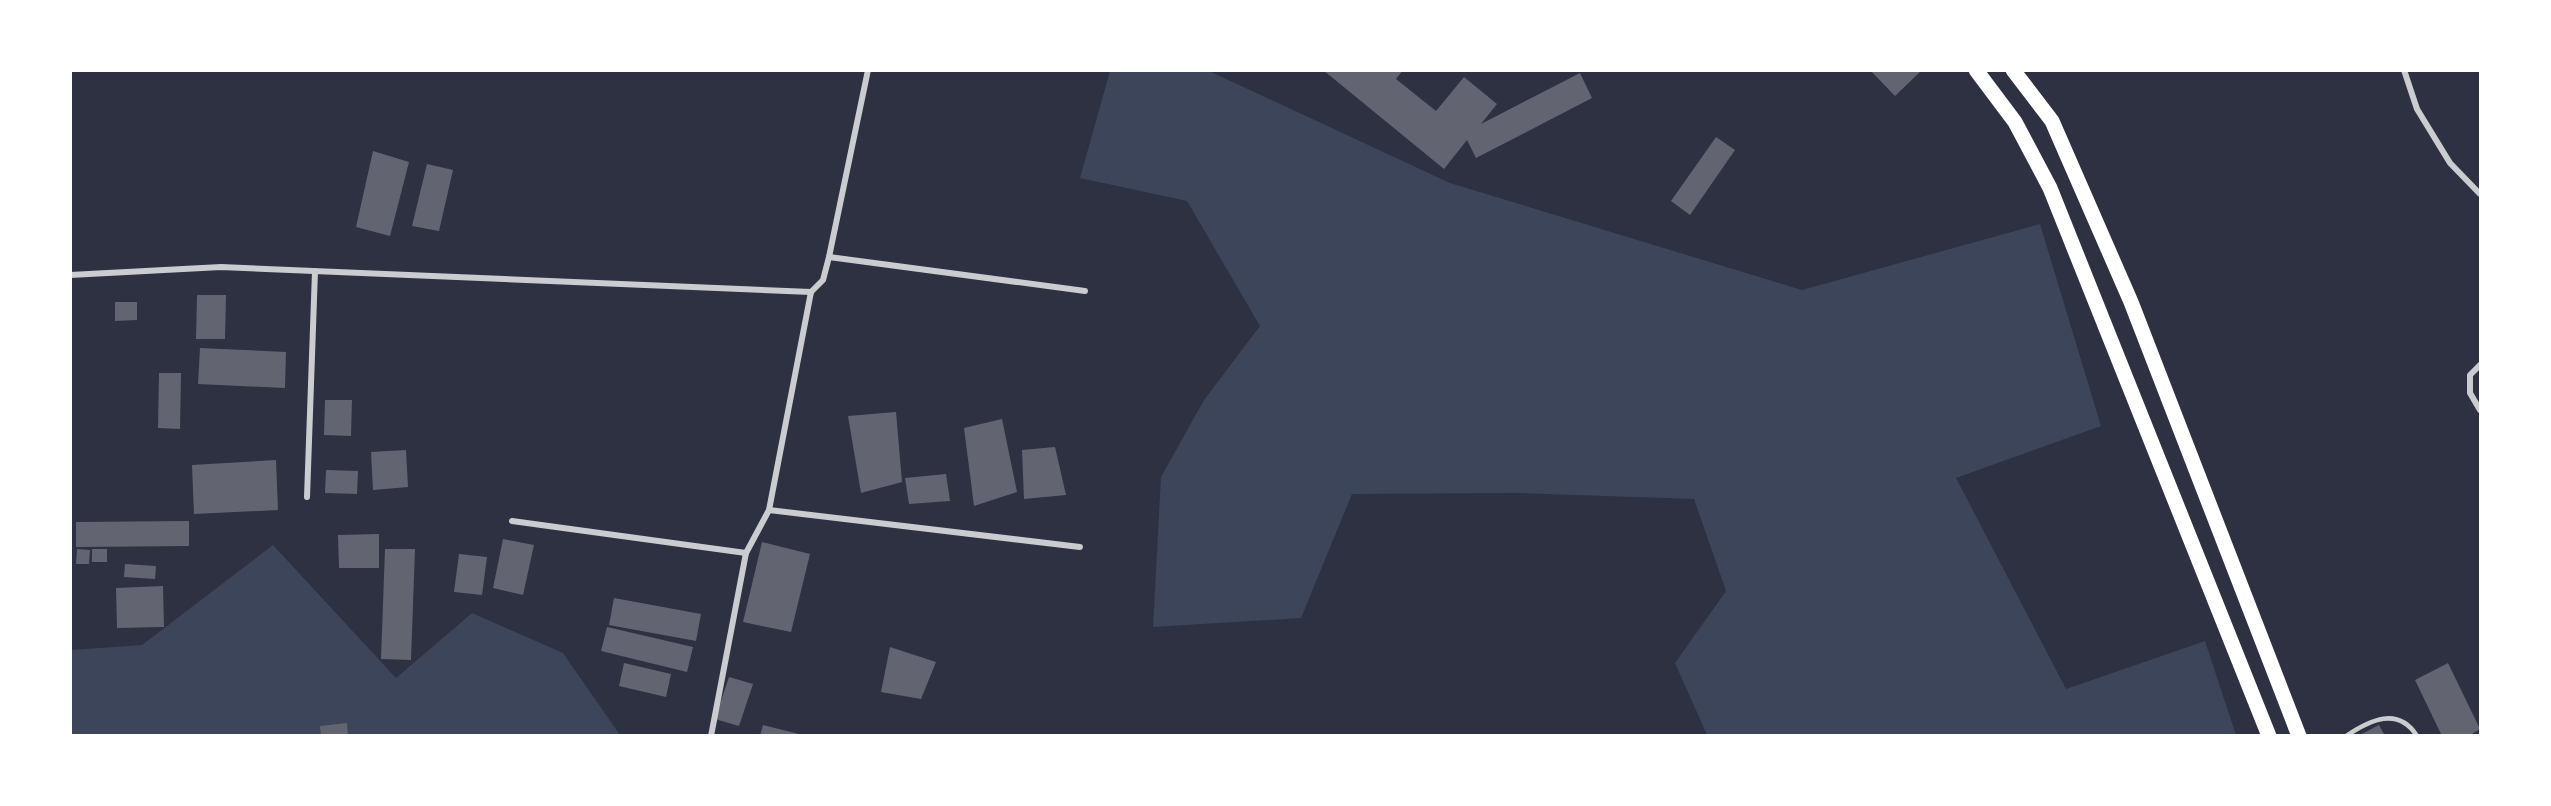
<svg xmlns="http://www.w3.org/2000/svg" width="2551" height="806" viewBox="0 0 2551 806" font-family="Montserrat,sans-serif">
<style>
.green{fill:#3c4559}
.building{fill:#626471}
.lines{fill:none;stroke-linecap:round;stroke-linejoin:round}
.service{stroke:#caccd0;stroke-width:4.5}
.minor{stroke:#caccd0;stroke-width:6}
.primary{stroke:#fff;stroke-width:15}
</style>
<rect width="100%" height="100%" fill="#2d3142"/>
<g class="green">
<polygon points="1209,71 1450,183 1802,290 2040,224 2101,426 1956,478 2066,689 2205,641 2236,735 1707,735 1675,663 1726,591 1694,499 1517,493 1352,494 1301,618 1153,627 1161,477 1204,400 1260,326 1187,201 1080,178 1110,71"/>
<polygon points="273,545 396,678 472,613 563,653 620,735 71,736 71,650 142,645"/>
</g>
<g class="building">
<polygon points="1323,70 1403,70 1396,79 1436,111 1464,77 1497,104 1481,124 1580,73 1592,98 1476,158 1467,140 1444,169"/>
<polygon points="1870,70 1922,70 1895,96"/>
<polygon points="1716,137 1735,150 1690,215 1671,201"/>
<polygon points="373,151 409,162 390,236 356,227"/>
<polygon points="427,164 453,170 439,231 412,226"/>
<polygon points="197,295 226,295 225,339 196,339"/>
<polygon points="115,302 137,302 137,320 115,321"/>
<polygon points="200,348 286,352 285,388 198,384"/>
<polygon points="159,373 181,373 180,429 158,428"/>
<polygon points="325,400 352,400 351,436 324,435"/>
<polygon points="896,412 902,482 861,493 848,416"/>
<polygon points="1002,419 1017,492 974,506 964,428"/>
<polygon points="1055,447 1066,495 1024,499 1022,450"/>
<polygon points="406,450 408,487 373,490 371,452"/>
<polygon points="276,460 278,510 194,514 192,465"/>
<polygon points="326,470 358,471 357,494 325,493"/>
<polygon points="946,474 950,501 909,504 905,478"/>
<polygon points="189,521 189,546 76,547 76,522"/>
<polygon points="379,534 379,568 339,568 338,535"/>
<polygon points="503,539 534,545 523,595 493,588"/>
<polygon points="762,542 810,554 791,632 743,622"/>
<polygon points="77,549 90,550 89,564 76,564"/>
<rect x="92" y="549" width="15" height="13"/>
<polygon points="385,549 415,549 411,660 381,659"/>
<polygon points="459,554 487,557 482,595 454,592"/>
<polygon points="125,564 156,566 155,579 124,577"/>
<polygon points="163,586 164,627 117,628 116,588"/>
<polygon points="614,598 701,614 696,641 609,625"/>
<polygon points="607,627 693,647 687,672 601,651"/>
<polygon points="890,647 936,662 921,699 881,692"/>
<polygon points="624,663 671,674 666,697 619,686"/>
<polygon points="2448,663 2480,729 2469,736 2442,736 2415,680"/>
<polygon points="729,677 753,684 739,726 715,719"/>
<polygon points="347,723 348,736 321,736 320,726"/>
<polygon points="763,725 803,735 803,736 760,736"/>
<polygon points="2379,725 2385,736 2358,736"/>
</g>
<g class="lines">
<path class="service" d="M2346 736C2370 720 2398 706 2417 736"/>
<g class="minor">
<polyline points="2404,70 2417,109 2450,163 2480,194"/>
<polyline points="829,257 1085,291"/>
<polyline points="70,275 221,267 811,292"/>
<polyline points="2480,365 2470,375 2470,393 2480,410"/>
<polyline points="307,497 315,271"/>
<polyline points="769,510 1080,547"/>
<polyline points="512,521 746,553"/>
<polyline points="711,736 746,553 769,510 811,292 823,280 829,257 868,70"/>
</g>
<g class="primary">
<polyline points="1976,70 2015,122 2050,188 2269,736"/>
<polyline points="2013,70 2052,121 2131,302 2299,736"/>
</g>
</g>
<rect width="2551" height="806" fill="none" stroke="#ffffff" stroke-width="144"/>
</svg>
